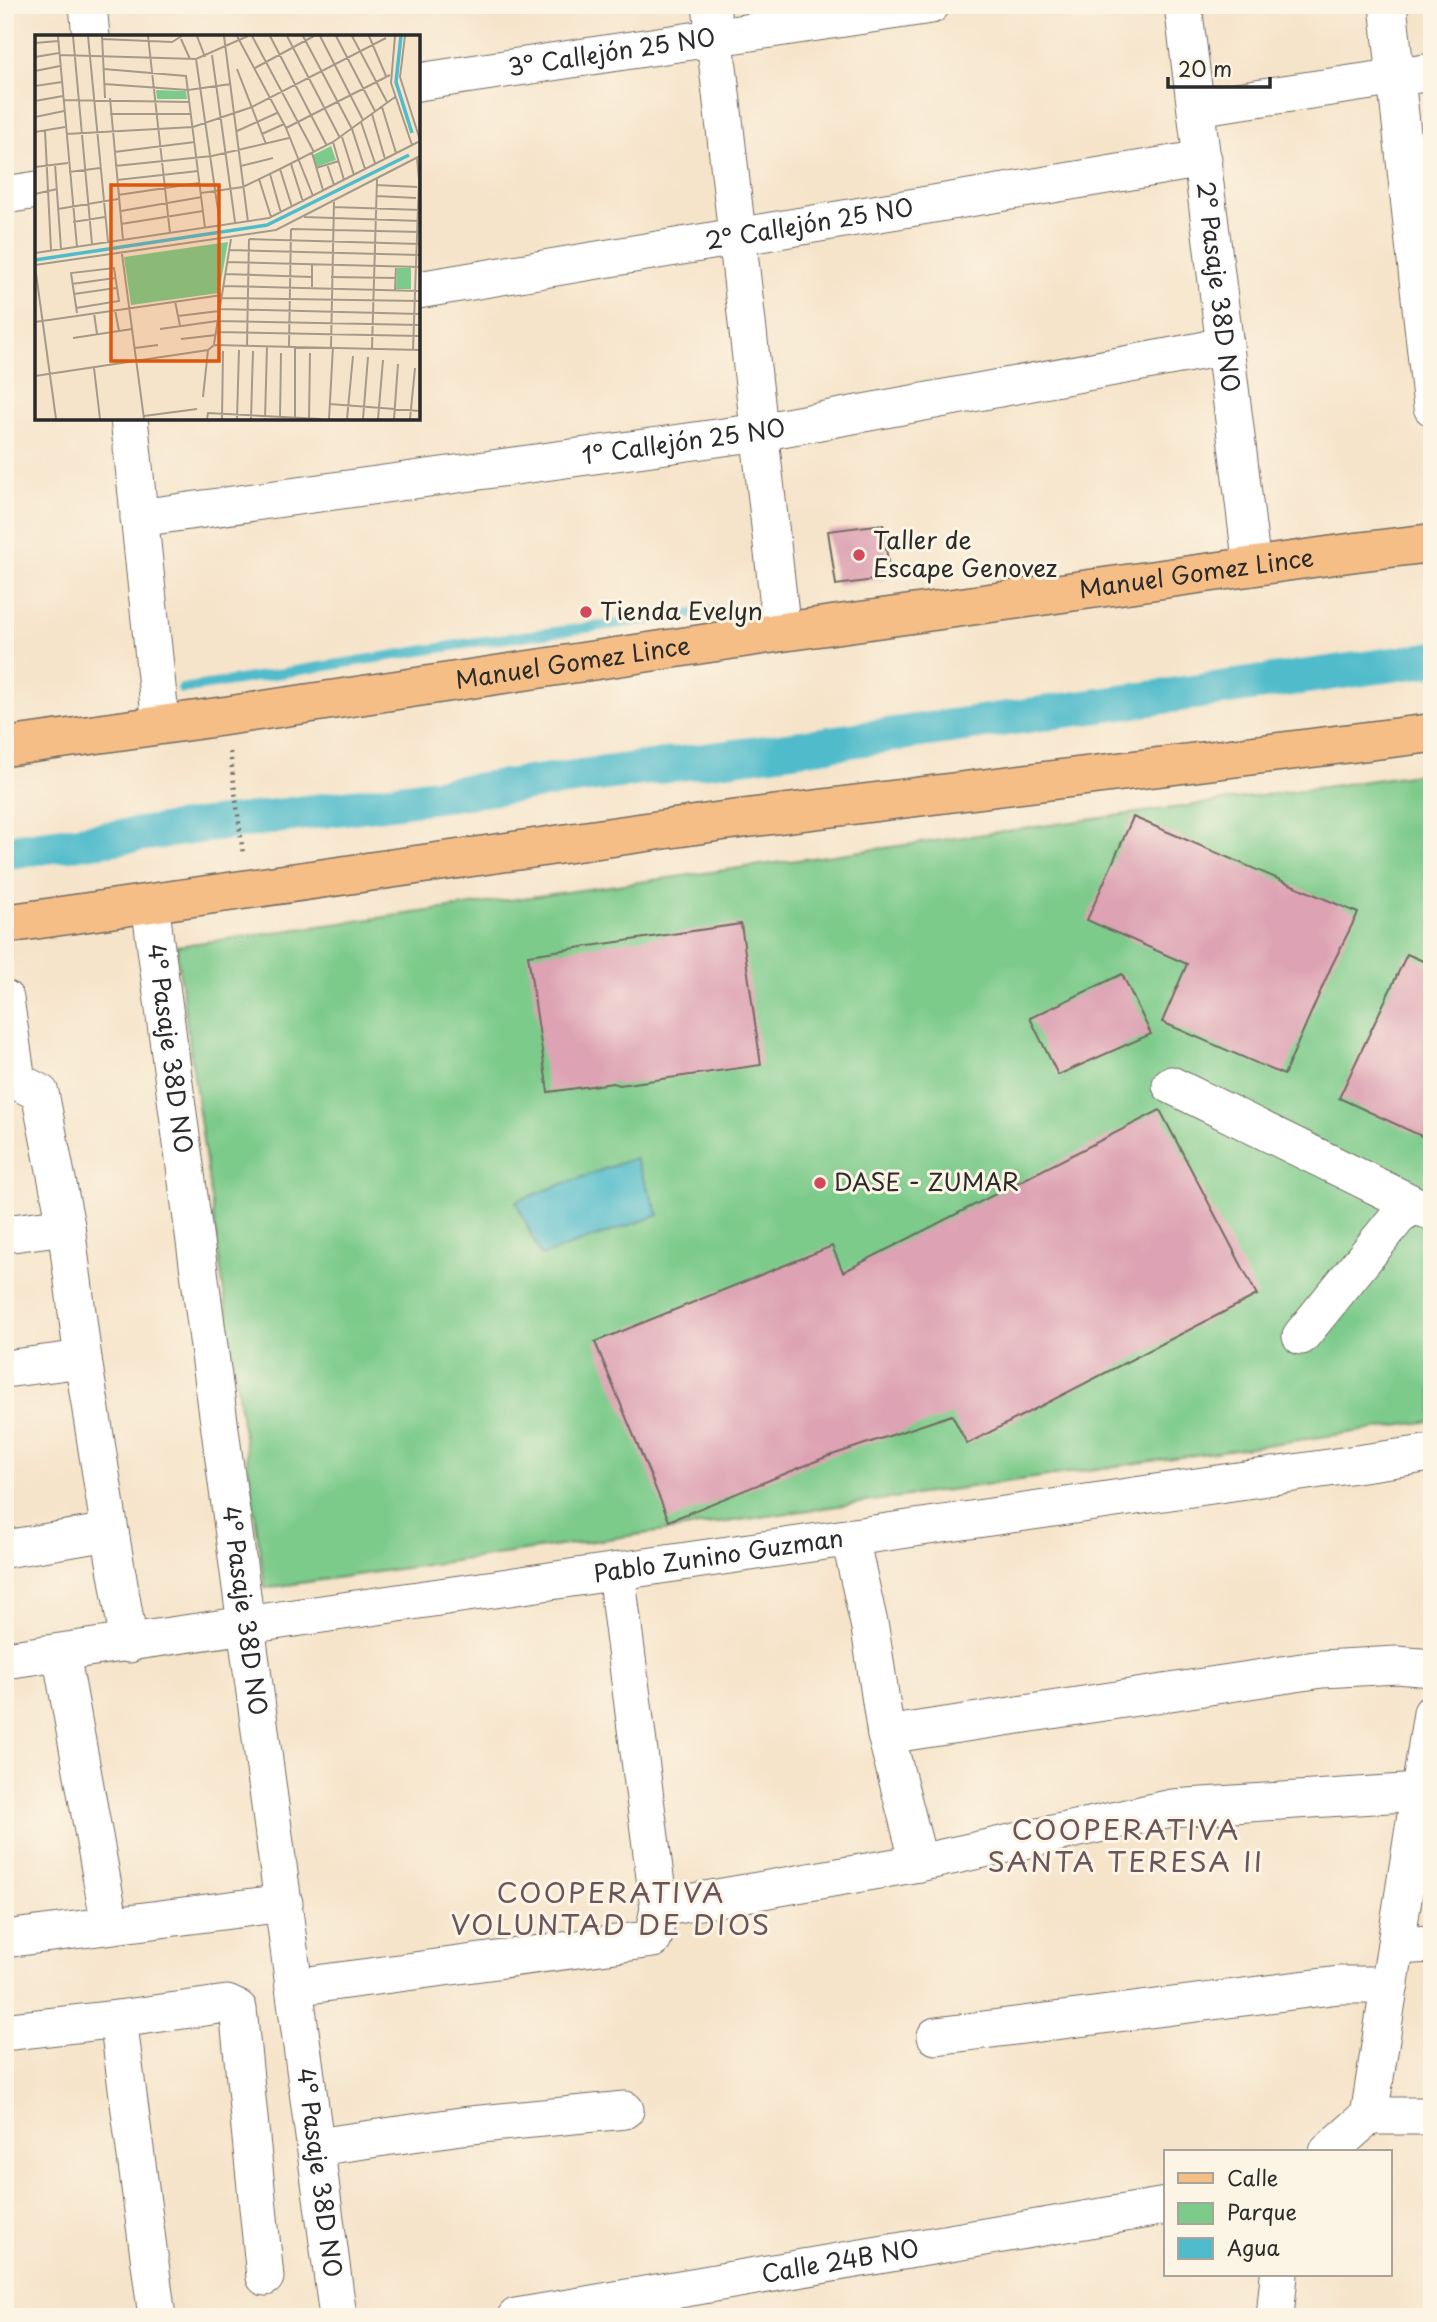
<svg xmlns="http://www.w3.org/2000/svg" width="1437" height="2322" viewBox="0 0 1437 2322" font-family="'Playpen Sans',sans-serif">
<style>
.green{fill:#7dcb8b;stroke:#547b5b;stroke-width:2}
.water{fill:#4fbbcb;stroke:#3d737b;stroke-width:2}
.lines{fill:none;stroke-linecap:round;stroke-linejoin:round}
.stream{stroke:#4fbbcb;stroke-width:10}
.canal{stroke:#4fbbcb;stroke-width:35}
.building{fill:#dda2b3}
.minor-casing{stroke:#726c63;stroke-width:39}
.major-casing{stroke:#726c63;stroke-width:41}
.path{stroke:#726c63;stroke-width:4.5;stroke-dasharray:2 5;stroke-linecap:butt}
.minor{stroke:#fff;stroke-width:37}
.major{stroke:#f6be87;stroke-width:38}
.poi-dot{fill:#d1495b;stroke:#fcf5e5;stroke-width:2.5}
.labels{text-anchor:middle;stroke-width:6;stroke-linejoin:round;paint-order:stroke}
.street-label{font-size:24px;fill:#2b2b2b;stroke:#fcf5e5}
.poi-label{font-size:24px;fill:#2b2b2b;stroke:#fcf5e5;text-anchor:start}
.quarter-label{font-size:28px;letter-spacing:2px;fill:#69555b;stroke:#fcf5e5}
.inset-river{fill:none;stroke:#4fbbcb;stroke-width:3.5}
.inset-road{fill:none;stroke:#a59a8a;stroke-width:2}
.view{fill:#df570e;fill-opacity:0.15;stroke:#df570e;stroke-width:3.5}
.inset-edge{fill:none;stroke:#2b2b2b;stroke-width:3.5}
</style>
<rect width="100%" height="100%" fill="#fcf5e5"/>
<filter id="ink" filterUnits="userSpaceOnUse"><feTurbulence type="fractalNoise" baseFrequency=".0143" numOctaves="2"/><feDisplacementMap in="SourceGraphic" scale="14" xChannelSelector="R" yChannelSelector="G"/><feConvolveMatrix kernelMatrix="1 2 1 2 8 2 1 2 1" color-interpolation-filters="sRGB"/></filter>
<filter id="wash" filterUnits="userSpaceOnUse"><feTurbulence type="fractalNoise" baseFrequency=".00686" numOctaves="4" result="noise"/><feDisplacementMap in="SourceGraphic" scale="28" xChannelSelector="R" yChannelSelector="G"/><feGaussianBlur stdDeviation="1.57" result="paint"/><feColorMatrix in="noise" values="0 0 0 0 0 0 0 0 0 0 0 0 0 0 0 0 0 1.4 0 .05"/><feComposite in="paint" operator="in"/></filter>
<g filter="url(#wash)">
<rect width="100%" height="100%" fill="#f6e4ca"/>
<polygon class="green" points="1432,772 1432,1421 265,1588 176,946"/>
<polygon class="water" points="635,1158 659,1215 541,1256 516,1201"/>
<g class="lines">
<polyline class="stream" points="182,689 477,642 723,610"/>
<polyline class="canal" points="5,852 761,753 1432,659"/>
</g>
<g id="blocks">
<g class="building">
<polygon points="883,524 890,578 836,585 828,531"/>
<polygon points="1133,817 1358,913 1331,967 1284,1075 1162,1022 1187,964 1087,920"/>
<polygon points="741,924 761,1065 620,1085 613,1083 548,1092 528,955"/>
<polygon points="1407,954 1432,965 1432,1141 1339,1098"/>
<polygon points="1122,974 1151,1034 1058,1075 1030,1018"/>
<polygon points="1160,1110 1257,1295 967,1444 952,1415 826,1457 669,1521 595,1342 832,1246 843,1272"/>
</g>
</g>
</g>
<g filter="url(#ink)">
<use href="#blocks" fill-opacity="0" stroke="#726c63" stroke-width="2"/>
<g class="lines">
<g class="minor-casing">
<g id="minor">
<polyline points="88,5 91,37"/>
<polyline points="711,5 782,632"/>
<path id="s1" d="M1183 5 1252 567"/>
<polyline points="1388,5 1432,407"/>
<path id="s2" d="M418 82 931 5"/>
<polyline points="1196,107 1432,72"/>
<polyline points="5,195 37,190"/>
<path id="s3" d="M418 290 1203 159"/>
<polyline points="129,418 161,725"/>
<path id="s4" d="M139 518 760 432 1201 351 1225 344"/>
<path id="s5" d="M150 903 338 2317"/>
<polyline points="5,999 17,1081"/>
<polyline points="5,1081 17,1081 40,1093 66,1226 83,1359 110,1532 5,1549"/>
<polyline points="1171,1085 1419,1207"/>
<polyline points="5,1234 66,1226"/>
<path d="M1301 1336 1397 1218C1409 1206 1416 1205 1432 1212"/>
<polyline points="5,1369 83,1359"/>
<polyline points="110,1532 129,1644"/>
<polyline points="850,1538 870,1628 886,1735 919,1863"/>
<polyline points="61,1653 110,1925"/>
<path id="s6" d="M5 1660 1432 1453"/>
<polyline points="886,1735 1322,1669 1397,1665 1432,1668"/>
<polyline points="659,1908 919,1863 1172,1808 1404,1793 1432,1795"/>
<polyline points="5,1939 284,1903"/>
<polyline points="1396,1946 1432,1944"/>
<polyline points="294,1987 653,1939 659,1908 616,1572"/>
<polyline points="118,2019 157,2317"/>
<polyline points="12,2031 118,2019 227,2004 238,2009 265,2277"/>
<polyline points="936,2036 1339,1985 1390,1985"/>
<polyline points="1369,2116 1432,1713"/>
<polyline points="316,2147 461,2126 625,2110"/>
<polyline points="1328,2152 1369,2116 1432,2116"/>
<path id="s7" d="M516 2317 1166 2206"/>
<polyline points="1275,2317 1279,2275"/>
</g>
</g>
<g class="major-casing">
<g id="major">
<path id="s8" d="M5 747 225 716 782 632 1356 552 1432 543"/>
<polyline points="5,924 723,821 1432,733"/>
</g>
</g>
<polyline class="path" points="230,752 243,854"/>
<use href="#minor" class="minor"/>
<use href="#major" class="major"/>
</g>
</g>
<g class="poi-dot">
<circle cx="859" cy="555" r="7"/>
<circle cx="586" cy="612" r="7"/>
<circle cx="820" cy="1183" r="7"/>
</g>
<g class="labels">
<g class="street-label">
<text dy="8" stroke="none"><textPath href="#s2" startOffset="196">3° Callejón 25 NO</textPath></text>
<text dy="8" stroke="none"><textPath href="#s3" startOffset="397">2° Callejón 25 NO</textPath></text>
<text dy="8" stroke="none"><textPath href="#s1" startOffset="284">2° Pasaje 38D NO</textPath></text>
<text dy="8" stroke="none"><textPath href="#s4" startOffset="550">1° Callejón 25 NO</textPath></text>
<text dy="8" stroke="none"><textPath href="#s8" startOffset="1204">Manuel Gomez Lince</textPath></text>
<text dy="8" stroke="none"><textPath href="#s8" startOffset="574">Manuel Gomez Lince</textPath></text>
<text dy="8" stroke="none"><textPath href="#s5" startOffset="147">4° Pasaje 38D NO</textPath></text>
<text dy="8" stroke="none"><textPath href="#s6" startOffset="721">Pablo Zunino Guzman</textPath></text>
<text dy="8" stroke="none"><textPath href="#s5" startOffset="714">4° Pasaje 38D NO</textPath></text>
<text dy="8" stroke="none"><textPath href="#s5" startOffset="1281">4° Pasaje 38D NO</textPath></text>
<text dy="8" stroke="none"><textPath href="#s7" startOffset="329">Calle 24B NO</textPath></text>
</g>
<g class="poi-label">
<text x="873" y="549">Taller de<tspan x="873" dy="28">Escape Genovez</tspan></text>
<text x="600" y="620">Tienda Evelyn</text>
<text x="834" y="1191">DASE - ZUMAR</text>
</g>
<g class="quarter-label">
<text x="1126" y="1840">COOPERATIVA<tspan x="1126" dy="32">SANTA TERESA II</tspan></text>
<text x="611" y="1903">COOPERATIVA<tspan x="611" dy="32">VOLUNTAD DE DIOS</tspan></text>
</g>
</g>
<g transform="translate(35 35)">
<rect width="385" height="385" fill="#f6e4ca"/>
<path d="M121 55 151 56 152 64H122ZM296 111 301 125 281 132 278 120ZM193 207 184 258 96 270 89 222ZM362 233H376V254H361Z" fill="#7dcb8b"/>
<path class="inset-river" d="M366 1 361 47 377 98M0 225 232 190 374 120"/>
<path class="inset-road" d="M23 1 42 212M38 1 57 209M53 1 73 207M67 1 70 63M113 1 135 198M162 1 170 22M189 1 213 187M202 1 251 93 278 161M217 1 279 117M235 1 292 111M252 1 305 103M268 1 317 94 330 134M285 1 328 85M301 1 340 76M317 1 352 67M334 1 351 41M360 1 356 48 377 110M370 1 365 42 385 105M67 4 137 7 147 1M146 4 155 24M0 8 23 6M24 20 161 24 213 1M177 20 200 187M0 22 24 18M161 24 185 189M220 33 279 1M69 34 151 41 170 193M202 34 231 109M0 36 25 31M69 49 153 55 196 49M0 51 27 47M75 63 88 205M28 65 155 67M0 66 28 61M347 72 361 118M75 79H156M337 79 350 124M0 82 29 76M326 87 340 128M251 93 355 40M10 96 16 215M202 96 242 78M0 97 30 92M31 99 158 92 217 72 351 3M227 99 249 89M307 102 319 140M298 107 309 145M79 117 160 107M277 118 288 155M382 123 384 146M20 129 26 214M256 129 268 167M292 129 299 150M80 131 177 121 254 103M206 131 238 123M0 132 33 128M281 133 304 126M245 134 257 172M34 137 65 133M235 139 246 178M224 144 236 182M82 145 163 136M341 150 382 152M166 158 208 152 245 134 298 107 360 62M0 159 22 154M83 160 164 148M341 161 381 163M299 172 385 175M23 174 83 164M86 176 167 162M269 182 385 186M38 187 70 182M86 189 168 176M256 194 385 197M214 204 385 209M194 215 385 220M0 218 234 183 385 106M87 219 109 384M192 227 385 232M0 230 241 195 385 121M0 231 21 384M190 239 277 242M296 242 361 243M37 249 80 243M188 251 385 256M277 252V230M360 255 361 231M39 259 81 253M187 263 385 266M140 266 145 291M41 273 84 266 79 233 36 238 42 278M185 274 385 279M80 275 84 296M59 278 62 299M143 281 184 276M0 287 187 260M125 294 182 286 385 290M181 297 385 301M38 303 97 294M146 304 181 300M179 309 196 204M212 310 214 204M254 311 256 194M296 312 299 167M100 313 123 310M337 313 342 144M378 315 384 145M59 333 65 384M0 341 173 315 179 310 385 315M168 362 173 315M295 369 385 376M109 381 162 374M245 382 246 318M260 382V311M172 384 173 378 286 384M187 384 188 316M202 384 204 315M216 384 218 316M230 384 232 311M274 384 275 318M294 384 298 312M312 384 318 321M328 384 333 322M343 384 348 325M359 384 363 329M375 384 380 333"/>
<path class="view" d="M76 150H184V326H76Z"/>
<rect width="385" height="385" class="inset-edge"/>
</g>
<rect width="1437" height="2322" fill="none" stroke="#fcf5e5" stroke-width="28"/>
<rect x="1164" y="2150" width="228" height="126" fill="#fcf5e5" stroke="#a8a49b" stroke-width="2"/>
<rect x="1178" y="2173" width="35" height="10" fill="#f6be87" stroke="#a8a49b" stroke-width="2"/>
<text x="1227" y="2186" font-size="21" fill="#2b2b2b">Calle</text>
<rect x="1178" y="2203" width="35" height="21" fill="#7dcb8b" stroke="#a8a49b" stroke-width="2"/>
<text x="1227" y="2220" font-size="21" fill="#2b2b2b">Parque</text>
<rect x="1178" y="2238" width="35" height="21" fill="#4fbbcb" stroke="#a8a49b" stroke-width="2"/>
<text x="1227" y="2256" font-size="21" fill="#2b2b2b">Agua</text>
<path d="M1168 77v10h102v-10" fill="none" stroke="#2b2b2b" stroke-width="3.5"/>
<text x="1178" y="77" font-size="21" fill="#2b2b2b" stroke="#fcf5e5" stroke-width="5" paint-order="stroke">20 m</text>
</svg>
